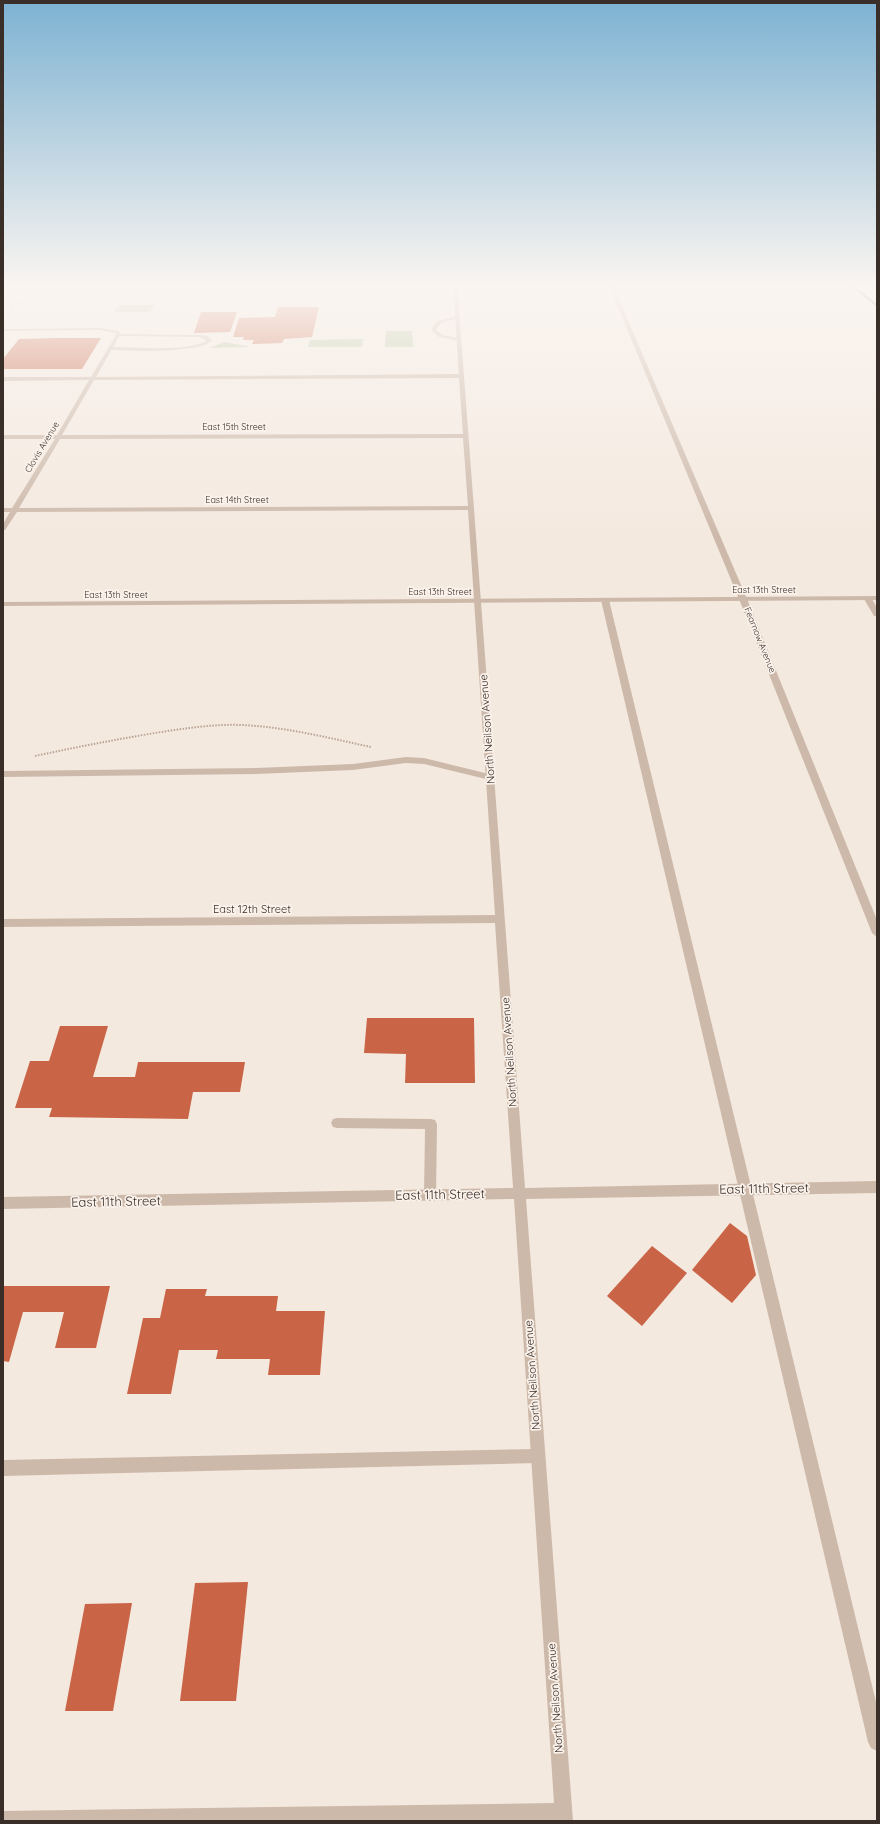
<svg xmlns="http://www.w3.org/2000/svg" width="880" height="1824" viewBox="0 0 880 1824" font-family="Quicksand,sans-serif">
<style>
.green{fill:#b7c49e}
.building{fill:#ca6446}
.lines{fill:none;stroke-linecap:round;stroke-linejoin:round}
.path-far1{stroke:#b9a394;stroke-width:1;stroke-dasharray:1 1;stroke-linecap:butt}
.path{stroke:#b9a394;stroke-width:2;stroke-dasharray:1.5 1.5;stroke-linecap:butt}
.service{fill:#cdb9aa;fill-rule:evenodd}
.minor{fill:#cdb9aa;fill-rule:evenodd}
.tertiary{fill:#cdb9aa;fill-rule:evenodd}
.trunk{fill:#6c564d;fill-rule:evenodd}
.labels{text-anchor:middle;stroke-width:3.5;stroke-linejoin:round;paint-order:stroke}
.far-street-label{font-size:9px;fill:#3a2e29;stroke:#fbf3eb}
.street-label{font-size:11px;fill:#3a2e29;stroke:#fbf3eb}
.near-street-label{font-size:13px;fill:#3a2e29;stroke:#fbf3eb}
</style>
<rect width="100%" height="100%" fill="#f4e9df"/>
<g class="green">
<polygon points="119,305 155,305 150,312 114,312"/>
<polygon points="386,331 412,331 413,347 385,347"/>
<polygon points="363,339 362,347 308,347 310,340"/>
<polygon points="224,342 251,347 209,348"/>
</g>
<g class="building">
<polygon points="278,307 319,307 312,337 284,339 282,343 252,344 254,340 243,340 244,337 233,337 239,318 275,317"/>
<polygon points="201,312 237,312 230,332 194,333"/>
<polygon points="57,338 101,338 82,369 3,369 3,359 19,339"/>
<polygon points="367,1018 474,1018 475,1083 405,1083 406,1054 364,1053"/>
<polygon points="60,1026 108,1026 93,1077 135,1077 138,1062 245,1062 240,1092 193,1092 188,1119 49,1117 52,1108 15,1108 30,1061 49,1061"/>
<polygon points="730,1223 747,1236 756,1275 732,1303 692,1270"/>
<polygon points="652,1246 687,1273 642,1326 607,1296"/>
<polygon points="3,1286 110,1286 96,1348 55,1348 64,1312 23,1312 9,1362 3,1361"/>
<polygon points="166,1289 207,1289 205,1296 278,1296 276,1311 325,1311 320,1375 268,1375 270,1359 216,1359 218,1350 179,1350 171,1394 127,1394 143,1318 160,1318"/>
<polygon points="248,1582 236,1701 180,1701 195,1583"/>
<polygon points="132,1603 113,1711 65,1711 85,1604"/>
</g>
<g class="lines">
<polyline class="path-far1" points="15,315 11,313 12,309 22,301"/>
<path class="path" d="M35 756C77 747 118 739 161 732 188 728 214 724 242 725 286 727 329 738 371 747"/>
<g class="service">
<polygon points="457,316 459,318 441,323 436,330 443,335 461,339 461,341 439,337 431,330 437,321"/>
<path d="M116 334 200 335 208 336 212 341C198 353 127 352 107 349L109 347C133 347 187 352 207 341L200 337 118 336Z"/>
<polygon points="865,597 872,599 877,608 877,616 874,616 864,599"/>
<polygon points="602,598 609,600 877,1706 877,1751 871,1748 868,1742 601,600"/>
<polygon points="406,757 424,758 493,775 494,777 490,780 424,764 406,763 353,770 256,774 3,777 3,771 256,768 353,764"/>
<polygon points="337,1118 431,1119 435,1120 437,1124 436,1195 434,1199 430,1201 426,1199 424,1195 425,1129 337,1128 333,1127 331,1123 333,1119"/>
<polygon points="538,1449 543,1451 545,1456 543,1461 538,1463 3,1476 3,1460"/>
</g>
<g class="minor">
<path d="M453 283H457L525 1188 877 1181V1193L526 1199 573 1821H3V1811L554 1803 514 1199 3 1209V1197L513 1188 495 923 3 927V919L495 915 468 510 17 512 5 530 3 531V524L10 512H3V508H12L55 439H3V435H57L89 380 3 381V377H91L116 335 115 333 100 330 3 331V329L100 328 119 331 120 335 96 377 459 374ZM459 378 463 434 62 435 94 380ZM463 438 468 506 19 508 60 439Z"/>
<polygon points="608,283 612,283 747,599 877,920 877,937 872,933 739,599"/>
</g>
<polygon class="tertiary" points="877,596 877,600 3,606 3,602"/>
<polygon class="trunk" points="846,283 851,283 877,304 877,307"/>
</g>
<linearGradient id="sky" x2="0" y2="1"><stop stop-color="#7db2d2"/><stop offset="0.53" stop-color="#faf5f1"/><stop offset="1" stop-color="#faf5f1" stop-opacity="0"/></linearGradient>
<rect width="880" height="538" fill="url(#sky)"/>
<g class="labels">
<g class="far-street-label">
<text x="234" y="430">East 15th Street</text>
<text transform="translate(42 447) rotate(-59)" y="3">Clovis Avenue</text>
<text x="237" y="503">East 14th Street</text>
<text x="764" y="593">East 13th Street</text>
<text x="440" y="595">East 13th Street</text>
<text x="116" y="598">East 13th Street</text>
<text transform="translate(760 640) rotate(68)" y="3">Fearnow Avenue</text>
</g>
<g class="street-label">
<text transform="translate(487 729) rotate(-94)" y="4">North Neilson Avenue</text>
<text x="252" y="913">East 12th Street</text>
<text transform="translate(509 1052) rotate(-94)" y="4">North Neilson Avenue</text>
<text transform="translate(532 1375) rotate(-94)" y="4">North Neilson Avenue</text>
<text transform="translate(555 1698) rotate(-94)" y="4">North Neilson Avenue</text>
</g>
<g class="near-street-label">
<text transform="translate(764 1188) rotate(-1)" y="5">East 11th Street</text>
<text transform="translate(440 1194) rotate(-1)" y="5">East 11th Street</text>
<text transform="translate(116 1201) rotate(-1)" y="5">East 11th Street</text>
</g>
</g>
<rect width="880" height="1824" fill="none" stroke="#3a2e29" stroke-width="8"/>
</svg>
